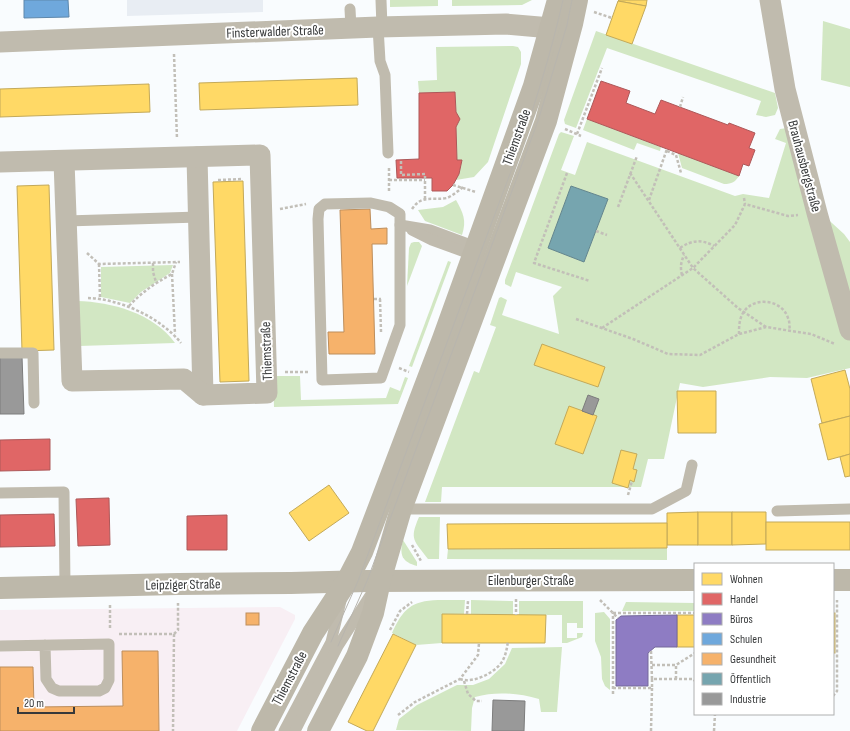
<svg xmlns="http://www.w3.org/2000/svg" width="850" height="731" viewBox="0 0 850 731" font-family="'Sofia Sans Condensed',sans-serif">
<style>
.built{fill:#e8edf3}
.medical{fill:#f8eff4}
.green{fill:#d2e7c3;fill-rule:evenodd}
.homes{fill:#ffd966;stroke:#c3a959}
.shops{fill:#e06666;stroke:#ad5859}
.offices{fill:#8e7cc3;stroke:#74689a}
.schools{fill:#6fa8dc;stroke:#5e87ab}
.health{fill:#f6b26b;stroke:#bd8e5c}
.public{fill:#76a5af;stroke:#63858c}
.industry{fill:#999;stroke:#7c7c7c}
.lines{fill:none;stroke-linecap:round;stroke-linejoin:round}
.path{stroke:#c2bfb8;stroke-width:2.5;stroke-dasharray:3 2;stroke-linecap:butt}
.lane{stroke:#c0bbae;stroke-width:11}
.street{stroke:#c0bbae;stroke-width:21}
.secondary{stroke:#bdb8aa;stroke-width:22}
.tram{stroke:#b8b5ae;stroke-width:1}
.labels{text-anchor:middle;stroke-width:4;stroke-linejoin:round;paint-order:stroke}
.street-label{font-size:14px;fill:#37393a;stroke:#fff}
</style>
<rect width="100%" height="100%" fill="#f9fcfe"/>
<polygon class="built" points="127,0 263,0 263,12 127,16"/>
<polygon class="medical" points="280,607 295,615 295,619 237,731 0,731 0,610"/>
<g class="green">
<polygon points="390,0 438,0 438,6 390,7"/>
<polygon points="452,0 532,0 522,5 452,6"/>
<polygon points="823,21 850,29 850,87 821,80"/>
<polygon points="596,31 775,93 778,108 775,115 766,117 756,115 761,101 607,48 576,128 565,124 564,120"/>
<polygon points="513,46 518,47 521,52 521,64 488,162 474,177 456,180 459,174 462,160 457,160 456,127 460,119 456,112 455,92 419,93 418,81 437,80 436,47"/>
<polygon points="587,119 661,147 660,151 637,143 634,150 583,130"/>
<path d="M787 128 810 203 844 234 850 242V368L807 378 770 377 703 387 680 383 664 459H648L641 487H442L441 502H425L474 371 479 373 496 327 490 325 499 298 501 297 507 300 502 315 559 334 553 296 562 287 516 272 511 287 505 284V280L559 134 561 132 574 136 561 170 575 175 587 142 735 196 743 194 769 198 786 143 775 139 780 129ZM571 186 608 199 584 262 548 248Z"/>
<path d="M678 153 739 176C735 182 732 184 724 184L682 168Z"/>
<path d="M456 200C463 213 467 220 462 235L425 221 418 210 443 207Z"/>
<polygon points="414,242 419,242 422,246 407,286 409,248 411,243"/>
<polygon points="448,261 451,262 412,367 409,366"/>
<polygon points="173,265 170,273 141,292 130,303 101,297 101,267"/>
<path d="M77 301C112 302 153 313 175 343L79 346Z"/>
<polygon points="273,376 300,376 301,400 386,398 390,387 400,391 405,377 408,378 398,404 274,407"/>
<path d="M419 517H440L439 559H428C414 540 409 540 419 517Z"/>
<path d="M403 540 417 562V566C402 562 399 555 403 540Z"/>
<polygon points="667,548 667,560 447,559 448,549"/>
<path d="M438 600H465L464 614H442V643L416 645 392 633C403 609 411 601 438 600Z"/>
<polygon points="471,600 513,601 513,615 471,614"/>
<polygon points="519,601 583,601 583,628 577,628 577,623 567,623 567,638 577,638 577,633 583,633 582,637 567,643 562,643 562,615 519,615"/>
<polygon points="626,602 695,603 695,611 622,611"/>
<polygon points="604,612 610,619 610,690 605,686 602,679 601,657 595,641 595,613"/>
<path d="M562 647 557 712H541L539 699C518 693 496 691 475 697L472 708 471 731 396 730 399 719 417 705 457 685H473L489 679 505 664 512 648Z"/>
</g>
<g class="homes">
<polygon points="619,0 647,0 646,6 618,1"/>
<polygon points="618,1 646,6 632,44 606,35"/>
<polygon points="357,78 358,105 200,110 199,83"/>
<polygon points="149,84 150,112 0,117 0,89"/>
<polygon points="243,181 249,381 220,382 213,182"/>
<polygon points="49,185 54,350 22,351 17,186"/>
<polygon points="542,344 605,367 598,387 534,365"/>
<polygon points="845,370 850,389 850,416 822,423 811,379"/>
<polygon points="677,391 716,391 716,433 678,433"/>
<polygon points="569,406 597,416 583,454 555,444"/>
<polygon points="850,416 850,454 828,460 819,424"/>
<polygon points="621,450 637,454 633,469 637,470 634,482 630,480 628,488 612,483"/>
<polygon points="850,454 850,476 845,477 840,457"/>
<polygon points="329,485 349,513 309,541 289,513"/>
<polygon points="698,512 698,545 667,545 667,513"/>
<rect x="698" y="512" width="34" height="33"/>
<polygon points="732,512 766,512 766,544 732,545"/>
<rect x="766" y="522" width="84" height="28"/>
<polygon points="667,523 667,548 448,549 447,524"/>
<rect x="833" y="613" width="2" height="40"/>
<polygon points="442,614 546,615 545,643 442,643"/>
<rect x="677" y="615" width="18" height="32"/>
<polygon points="393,634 416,645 373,731 367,731 348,722"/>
</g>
<g class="shops">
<polygon points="601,81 630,91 626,103 655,114 661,100 728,125 729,123 755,133 749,148 755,150 749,166 743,164 739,176 587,119"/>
<polygon points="455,92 456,112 460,119 456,127 457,160 462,160 459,174 453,185 447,191 432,191 432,178 397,178 396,160 419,159 419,93"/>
<polygon points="50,439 50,470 0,471 0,440"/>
<polygon points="109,498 110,545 78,546 76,499"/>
<polygon points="54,514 55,546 0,547 0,515"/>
<polygon points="227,515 227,550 187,550 187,516"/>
</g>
<polygon class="offices" points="677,615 677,647 655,647 648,653 648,686 616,686 616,620 621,616"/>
<polygon class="schools" points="24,0 68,0 69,17 24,18"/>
<g class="health">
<polygon points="370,209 371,229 387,228 387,244 372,244 375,354 329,354 328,332 344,332 340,210"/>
<rect x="246" y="613" width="13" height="12"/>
<polygon points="122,651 158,651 159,731 0,731 0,667 33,667 34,707 123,706"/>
</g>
<polygon class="public" points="571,186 608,199 584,262 548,248"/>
<g class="industry">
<polygon points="0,356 22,356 24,414 0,414"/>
<polygon points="588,395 599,399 593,415 582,411"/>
<polygon points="493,700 525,701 524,731 492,731"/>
</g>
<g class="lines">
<g class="path">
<polyline points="594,12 612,18"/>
<polyline points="174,54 177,139"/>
<polyline points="680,107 683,97"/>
<polyline points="565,129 581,136"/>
<polyline points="577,134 602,68"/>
<polyline points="667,151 676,155 681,173"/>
<polyline points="401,161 401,175 425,174 425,199"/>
<polyline points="389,168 389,193"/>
<polyline points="567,173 534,263 590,281"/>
<polyline points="630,173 693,268 738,308 766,327"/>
<polyline points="218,180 243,179"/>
<polyline points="389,180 425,180"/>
<polyline points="453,185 476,192"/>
<polyline points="744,198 745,204"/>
<polyline points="649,200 667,149"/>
<polyline points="618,207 637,156"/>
<polyline points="280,209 306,204"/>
<path d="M412 209C422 194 432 201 447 198 452 196 458 191 463 187"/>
<polyline points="596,231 607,235"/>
<path d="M680 248C692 240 701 239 714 246"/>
<polyline points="87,253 99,264 180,262"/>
<polyline points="153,263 153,272 156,282"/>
<polyline points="99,264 100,298"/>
<polyline points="172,274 175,334"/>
<path d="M682 275C680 267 681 262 684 255"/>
<path d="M88 298C120 299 160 317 181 343"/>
<polyline points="374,299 381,299"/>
<polyline points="380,299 381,332"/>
<path d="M129 306C142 292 155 283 172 274L176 262"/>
<polyline points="576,319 633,339 668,354 700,355 739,334 766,327 811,334 835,344"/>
<polyline points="602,328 693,268 735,225 745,204 788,216 798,215"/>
<path d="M739 334C739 327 739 320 743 313 753 296 782 299 788 318 790 322 789 326 790 330"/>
<polyline points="399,368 409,372"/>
<polyline points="285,372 308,372"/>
<polyline points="628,495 632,481"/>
<polyline points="412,545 421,561"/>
<polyline points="516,599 516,615"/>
<polyline points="600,600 618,618"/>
<polyline points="110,605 110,630"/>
<polyline points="613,613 695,613"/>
<polyline points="467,614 468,601"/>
<polyline points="390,630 400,611 412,602"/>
<polyline points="119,634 174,634 173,731"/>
<polyline points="174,634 178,630 178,603"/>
<polyline points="651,651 652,679"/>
<polyline points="652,665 676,665"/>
<path d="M460 679C473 684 497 672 503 660 506 654 507 648 508 641"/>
<polyline points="676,679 676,665 695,653"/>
<polyline points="464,681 468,694 476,701 482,701"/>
<polyline points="613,688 652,688 652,679 693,679 695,681"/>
<polyline points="613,694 613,613"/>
<polyline points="833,696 837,691 837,600"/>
<polyline points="398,715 415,702 460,679 478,655 479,643"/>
<polyline points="651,731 652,688"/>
<polyline points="714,731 715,714"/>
</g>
<g class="lane">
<polyline points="381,0 382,27"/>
<polyline points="350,9 351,28"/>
<polyline points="378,27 380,61 385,75 388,153"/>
<polygon points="371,203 389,207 400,214 400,325 381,378 322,380 318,219 319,209 325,204"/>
<polyline points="66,221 199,217"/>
<polyline points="400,225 430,230 476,247"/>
<polyline points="412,230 432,240 473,255"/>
<polyline points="0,353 33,353 34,403"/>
<polyline points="0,493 64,492 65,587"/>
<polyline points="401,509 652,509 686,491 692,465"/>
<polyline points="777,511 850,509"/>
<polyline points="0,646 109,644 109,680 105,688 99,691 59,691 52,688 46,679 45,645"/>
<polyline points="284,731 331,642 341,601"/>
<polyline points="295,731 338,646 371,594"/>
</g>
<g class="street">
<polyline points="770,0 785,89 817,213 850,330"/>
<polyline points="0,42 378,27 506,24 551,28"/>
<polyline points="197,157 203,395"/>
<polyline points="0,162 260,155 267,393 203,395 184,379 72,381 64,161"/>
</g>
<g class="secondary">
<polyline points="833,580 850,580"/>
<polyline points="0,588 178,584 291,583 367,581 695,580"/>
<polyline points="262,731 313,633 347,581 362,552 443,339 534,86 558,0"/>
<polyline points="318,731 357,656 373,613 380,581 401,509 546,121 572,24 577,0"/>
</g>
<g class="tram">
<path d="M331 642 358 581 517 155C535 105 551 53 563 0"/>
<polyline points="338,646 367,581 538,121 567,25 572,0"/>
</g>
</g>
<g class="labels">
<g class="street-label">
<text transform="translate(275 31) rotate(-2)" y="5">Finsterwalder Straße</text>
<text transform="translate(516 137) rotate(-70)" y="5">Thiemstraße</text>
<text transform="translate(805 166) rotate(75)" y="5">Brauhausbergstraße</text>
<text transform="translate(266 351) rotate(-92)" y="5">Thiemstraße</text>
<text x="531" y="585">Eilenburger Straße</text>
<text transform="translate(183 584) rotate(-1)" y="5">Leipziger Straße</text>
<text transform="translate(289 678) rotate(-62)" y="5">Thiemstraße</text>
</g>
</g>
<rect x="694" y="563" width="140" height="152" fill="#ffffff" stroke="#afb0b0"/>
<rect x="702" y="573" width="20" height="12" fill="#ffd966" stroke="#afb0b0"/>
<text x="730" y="583" font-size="12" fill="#37393a">Wohnen</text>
<rect x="702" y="593" width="20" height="12" fill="#e06666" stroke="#afb0b0"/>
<text x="730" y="603" font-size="12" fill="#37393a">Handel</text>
<rect x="702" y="613" width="20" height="12" fill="#8e7cc3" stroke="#afb0b0"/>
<text x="730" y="623" font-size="12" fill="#37393a">Büros</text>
<rect x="702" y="633" width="20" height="12" fill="#6fa8dc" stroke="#afb0b0"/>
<text x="730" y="643" font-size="12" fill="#37393a">Schulen</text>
<rect x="702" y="653" width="20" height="12" fill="#f6b26b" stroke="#afb0b0"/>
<text x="730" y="663" font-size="12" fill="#37393a">Gesundheit</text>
<rect x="702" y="673" width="20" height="12" fill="#76a5af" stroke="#afb0b0"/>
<text x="730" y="683" font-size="12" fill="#37393a">Öffentlich</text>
<rect x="702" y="693" width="20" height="12" fill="#999999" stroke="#afb0b0"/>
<text x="730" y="703" font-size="12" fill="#37393a">Industrie</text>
<path d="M18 707v6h56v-6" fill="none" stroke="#37393a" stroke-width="2"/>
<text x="24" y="707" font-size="12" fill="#37393a" stroke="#ffffff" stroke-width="3" paint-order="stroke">20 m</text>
</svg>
